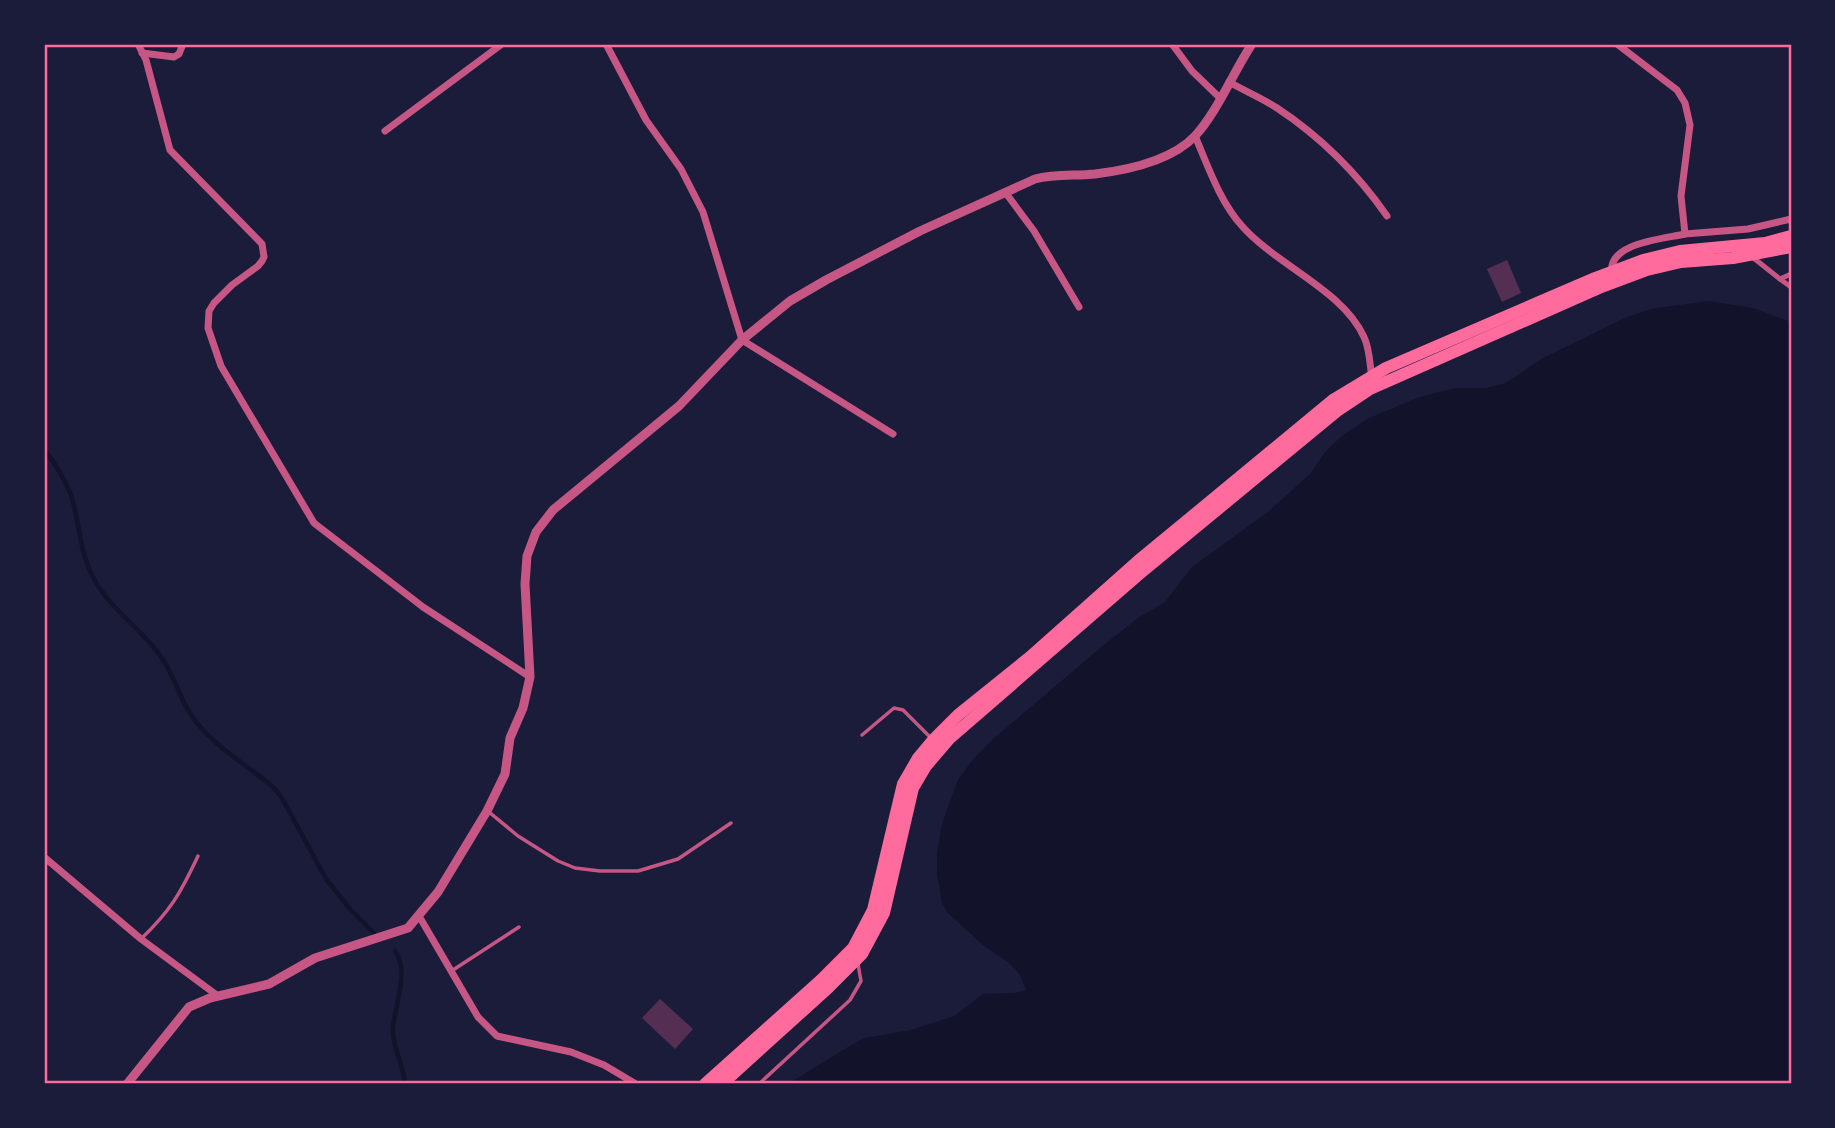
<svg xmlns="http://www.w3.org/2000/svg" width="1835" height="1128" viewBox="0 0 1835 1128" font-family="'Sofia Sans Condensed',sans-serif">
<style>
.water{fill:#12122b}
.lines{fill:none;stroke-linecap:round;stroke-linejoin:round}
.stream{stroke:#12122b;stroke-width:4.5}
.building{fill:#542f53}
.service{stroke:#c65784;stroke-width:3.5}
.pedestrian{stroke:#c65784;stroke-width:5}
.minor{stroke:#c65784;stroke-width:7}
.tertiary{stroke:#c65784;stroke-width:9}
.primary{stroke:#ff6b9d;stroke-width:12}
.neatline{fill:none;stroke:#ff6b9d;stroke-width:2.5}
</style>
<rect width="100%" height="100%" fill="#1b1b3a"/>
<polygon class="water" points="1708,301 1753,308 1791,322 1791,1084 788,1084 853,1044 865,1038 911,1030 954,1016 983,994 1015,993 1026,990 1020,975 1009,963 983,945 948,913 942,903 937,874 937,853 942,824 950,801 958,780 971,762 992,740 1105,644 1138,618 1165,602 1192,567 1268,512 1310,474 1325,452 1342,436 1367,419 1419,397 1456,388 1486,388 1506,383 1543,358 1627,317 1651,309"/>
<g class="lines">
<g class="stream">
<path d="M44 449C55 463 64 478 71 495 80 522 79 551 93 577 109 608 139 627 159 654 176 676 180 704 198 724 216 747 249 767 272 786L282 798 326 879 350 909 374 933"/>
<path d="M395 951C409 970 396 1004 393 1026 391 1045 404 1065 405 1084"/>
</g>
</g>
<g class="building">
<polygon points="1507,260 1521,293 1502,302 1487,269"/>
<polygon points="660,999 693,1029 675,1049 642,1018"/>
</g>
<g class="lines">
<g class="service">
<polyline points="862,735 894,708 903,710 932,739"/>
<polyline points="489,812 518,836 558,861 575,868 600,871 638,871 678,859 731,823"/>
<path d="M141 939C171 910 180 894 198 856"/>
<polyline points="453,970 519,927"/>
<polyline points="759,1084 850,1000 861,981 858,964"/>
</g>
<g class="pedestrian">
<polyline points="1751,256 1780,279 1791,274"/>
<polyline points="1780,279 1791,287"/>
</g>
<g class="minor">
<polyline points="138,44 146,60 170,150 262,244 264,257 262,261 258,266 232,285 214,303 209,311 208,328 221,366 314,523 423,607 530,677"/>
<polyline points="606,44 646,120 681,169 703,212 742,340 893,434"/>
<polyline points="1172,44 1192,71 1220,98"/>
<polyline points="142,53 174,57 179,54 183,44"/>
<path d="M1229 82C1245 91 1262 98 1277 108 1321 137 1357 173 1387 216"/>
<polyline points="385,131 502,44"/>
<path d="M1195 136C1208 166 1220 202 1242 226 1276 265 1343 290 1364 337 1370 349 1370 367 1372 379"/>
<polyline points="1005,192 1034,231 1079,307"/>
<polyline points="1685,234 1748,229 1791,219"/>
<path d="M1612 274C1606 243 1663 239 1685 234L1681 196 1690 125 1685 103 1677 90 1617 44"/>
<polyline points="44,857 141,939 218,996"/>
<polyline points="419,916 478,1017 497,1036 571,1052 604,1065 636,1084"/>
</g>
<path class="tertiary" d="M127 1084 189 1007 210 998 269 984 315 958 408 928 438 892 487 811 505 774 510 738 523 708 530 677 525 584 527 556 536 532 553 510 679 406 742 340 790 301 826 280 920 231 1035 179C1055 174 1074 176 1095 174 1128 170 1171 161 1195 136 1216 114 1234 71 1252 44"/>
<g class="primary">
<polyline points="705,1084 821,980 853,948 873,910 903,784 918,758 933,740 958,715 1030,657 1138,561 1333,400 1386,368 1595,278 1643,260 1680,251 1765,243 1791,236"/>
<polyline points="722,1084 828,988 862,954 884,913 913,788 926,766 949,739 1144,570 1337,411 1370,389 1599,288 1647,270 1681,262 1733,258 1791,247"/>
</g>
</g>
<rect width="1835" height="1128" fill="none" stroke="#1b1b3a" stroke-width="91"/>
<rect x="46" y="46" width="1744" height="1036" class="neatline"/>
</svg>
